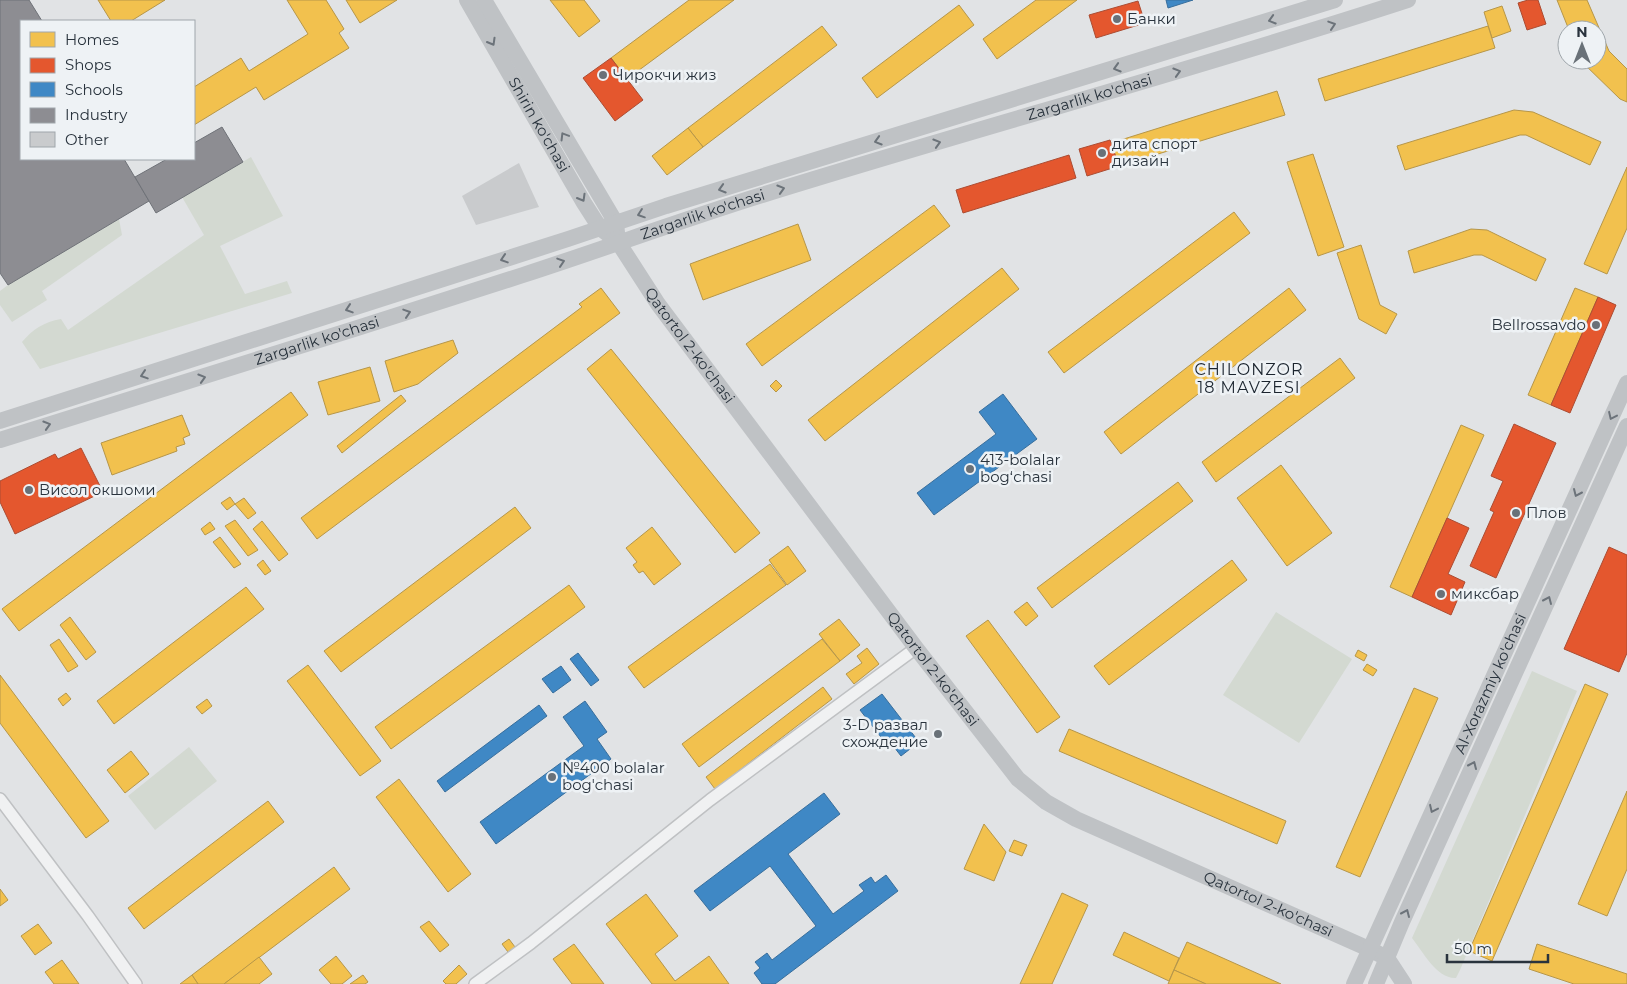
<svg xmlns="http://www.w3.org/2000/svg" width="1627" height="984" viewBox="0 0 1627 984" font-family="Montserrat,sans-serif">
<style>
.green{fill:#d3d9d1}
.homes{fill:#f2c14e;stroke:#b69649}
.shops{fill:#e4572e;stroke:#ac4c32}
.schools{fill:#3f88c5;stroke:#386e9c}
.industry{fill:#8d8d92;stroke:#6f7278}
.building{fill:#c9cbcd}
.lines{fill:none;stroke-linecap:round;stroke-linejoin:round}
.street-casing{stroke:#bfc1c3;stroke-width:14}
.street{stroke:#f0f1f2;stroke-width:11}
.secondary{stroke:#bfc2c5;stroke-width:16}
.oneway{stroke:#6c737a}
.poi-dot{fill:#697178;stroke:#eef2f5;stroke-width:2}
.labels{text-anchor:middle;stroke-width:5;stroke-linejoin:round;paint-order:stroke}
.poi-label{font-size:15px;fill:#29333d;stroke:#eef2f5;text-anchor:start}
.street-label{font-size:15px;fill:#29333d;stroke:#eef2f5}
.neighbourhood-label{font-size:16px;letter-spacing:1px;fill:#1b242e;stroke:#eef2f5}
</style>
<rect width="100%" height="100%" fill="#e1e3e5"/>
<g class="green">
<path d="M251 157 283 216 220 246 245 294 287 281 292 293 40 369 22 342C33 329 44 322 61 319L68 330 204 235 182 197Z"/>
<polygon points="119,219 122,235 42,291 47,300 12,322 0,305 0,291 8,285"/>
<polygon points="1276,612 1352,659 1299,743 1223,695"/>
<path d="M1532 671 1577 691 1460 970 1456 978C1437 979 1423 952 1412 938Z"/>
<polygon points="189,747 217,781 155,830 128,796"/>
</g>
<g class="homes">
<polygon points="98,0 165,0 131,21 111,21"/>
<polygon points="287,0 326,0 344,29 339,33 349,48 264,100 256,87 194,125 194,87 241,58 249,71 308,34"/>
<polygon points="346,0 397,0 360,23"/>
<polygon points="550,0 584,0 600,21 579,37"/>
<polygon points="689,0 734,0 627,79 611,58"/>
<polygon points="1036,0 1077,0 997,59 983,39"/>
<polygon points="1557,0 1587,0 1609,51 1627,69 1627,102 1620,99 1581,61 1581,60 1597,60 1597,30 1569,30"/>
<polygon points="959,5 974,25 877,98 862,78"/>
<polygon points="1502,6 1511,31 1492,38 1484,12"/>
<polygon points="822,26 837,45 703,147 688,128"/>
<polygon points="1488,26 1495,48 1325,101 1318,79"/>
<polygon points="1277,91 1285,115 1119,166 1111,143"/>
<polygon points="1514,110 1533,112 1601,142 1590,165 1526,135 1520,135 1405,170 1397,146"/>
<polygon points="688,128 703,147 667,175 652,156"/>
<polygon points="1313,154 1344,247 1318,256 1287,162"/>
<polygon points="1627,167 1627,228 1607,274 1584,264"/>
<polygon points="934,205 950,226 762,366 746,344"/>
<polygon points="1234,212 1250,233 1064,373 1048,352"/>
<polygon points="798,224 811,260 703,300 690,264"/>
<polygon points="1471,229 1487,230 1546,259 1536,281 1482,255 1474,255 1414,273 1408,251"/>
<polygon points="1361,245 1380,305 1397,314 1386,334 1359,319 1337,253"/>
<polygon points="1002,268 1019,289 825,441 808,420"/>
<polygon points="601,288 620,313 317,539 301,518 582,307 579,304"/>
<polygon points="1289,288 1306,310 1121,454 1104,432"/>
<polygon points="1575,288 1598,297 1551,405 1528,395"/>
<polygon points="453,340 458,353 418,384 394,392 385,361"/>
<polygon points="611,349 760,533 735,553 587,369"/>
<polygon points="1340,358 1355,378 1216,482 1202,462"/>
<polygon points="370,367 380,401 328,415 318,382"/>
<polygon points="776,380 782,386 776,392 770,386"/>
<polygon points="291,392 308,415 19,631 2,609"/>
<polygon points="401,395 406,401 342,453 337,446"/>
<polygon points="182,415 190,435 183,438 185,444 176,447 177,451 112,475 101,443"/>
<polygon points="1461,425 1484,435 1412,597 1390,587"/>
<polygon points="1281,465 1332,533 1287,566 1237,498"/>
<polygon points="1178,482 1193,501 1052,608 1037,588"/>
<polygon points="230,497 235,504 227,510 221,503"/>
<polygon points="244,498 256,513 248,519 235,504"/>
<polygon points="515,507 531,528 341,672 324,651"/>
<polygon points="235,520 258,550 248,556 225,526"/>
<polygon points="262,521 288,554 279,561 253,529"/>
<polygon points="210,522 215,529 205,535 201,529"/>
<polygon points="652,527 681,564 654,585 643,571 639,573 633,565 637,562 626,548"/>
<polygon points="220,537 241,564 234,568 213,542"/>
<polygon points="788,546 806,571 787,585 769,560"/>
<polygon points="263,560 271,571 265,575 257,565"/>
<polygon points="1232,560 1247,580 1109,685 1094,666"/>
<polygon points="770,564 786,585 644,688 628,667"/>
<polygon points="569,585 585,607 391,749 375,727"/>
<polygon points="246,587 264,609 114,724 97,701"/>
<polygon points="1027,602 1038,616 1026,626 1014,612"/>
<polygon points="70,617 96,652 86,660 60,625"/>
<polygon points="839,619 860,645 840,661 819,634"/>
<polygon points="988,620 1060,717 1037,733 966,636"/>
<polygon points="59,639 78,666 68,672 50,645"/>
<polygon points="822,639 840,661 699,767 682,744"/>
<polygon points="867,648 879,664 854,684 846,674 862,663 857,656"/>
<polygon points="1358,650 1367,655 1364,661 1355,656"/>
<polygon points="1367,664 1377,670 1373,676 1363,670"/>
<polygon points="308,665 381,761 360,776 287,681"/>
<polygon points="0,675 109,821 86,838 0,723"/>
<polygon points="1585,684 1608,694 1492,961 1469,951"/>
<polygon points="823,687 832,699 715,789 706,777"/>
<polygon points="1414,688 1438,698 1360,877 1336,867"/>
<polygon points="66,693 71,699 63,706 58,699"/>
<polygon points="207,699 212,706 202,714 196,707"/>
<polygon points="1069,729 1286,821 1277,844 1059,751"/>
<polygon points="131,751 149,774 125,793 107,770"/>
<polygon points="399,779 471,874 448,892 376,797"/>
<polygon points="1627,791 1627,869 1607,916 1578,904"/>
<polygon points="268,801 284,822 144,929 128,908"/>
<polygon points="984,824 1006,852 994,881 964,869"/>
<polygon points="1014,840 1027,845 1022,856 1009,851"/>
<polygon points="334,867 350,889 224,984 198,984 192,975"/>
<polygon points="0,889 8,900 0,906"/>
<polygon points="1062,893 1088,905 1052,984 1020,984"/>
<polygon points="646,894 678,936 655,954 675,981 709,956 729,984 652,984 606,924"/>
<polygon points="429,921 449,945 440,952 420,927"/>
<polygon points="38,924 52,943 35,955 21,936"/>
<polygon points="1124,932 1179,958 1169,981 1113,955"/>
<polygon points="509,939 515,947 508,952 502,944"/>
<polygon points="1187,942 1281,984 1206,984 1174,970"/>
<polygon points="574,944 604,984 572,984 553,959"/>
<polygon points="1537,944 1627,974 1627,984 1574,984 1529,969"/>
<polygon points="336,956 352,976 342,984 331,984 319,970"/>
<polygon points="259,957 272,974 259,984 224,984"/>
<polygon points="62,960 79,984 54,984 45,972"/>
<polygon points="459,965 467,974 456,984 446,984 443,981"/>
<polygon points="1174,970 1206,984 1168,984"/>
<polygon points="192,975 198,984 180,984"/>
<polygon points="363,975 368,982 365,984 350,984"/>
</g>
<g class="shops">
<polygon points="1528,0 1538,0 1546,24 1527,30 1518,3"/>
<polygon points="1138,1 1145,23 1096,38 1089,15"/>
<polygon points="611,58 643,100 615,121 583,78"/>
<polygon points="1110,140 1119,166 1087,176 1079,149"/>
<polygon points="1069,155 1076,178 963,213 956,190"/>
<polygon points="1598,297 1616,305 1570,413 1551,405"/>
<polygon points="1514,424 1556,443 1496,578 1470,566 1494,512 1490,510 1503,481 1491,476"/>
<polygon points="81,448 103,492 15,534 0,502 0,481 55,454 58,459"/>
<polygon points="1447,518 1469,528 1448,574 1465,582 1451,615 1412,597"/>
<polygon points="1609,547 1627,555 1627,653 1619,672 1564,649"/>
</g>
<g class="schools">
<polygon points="1166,0 1193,0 1168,8"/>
<polygon points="1003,394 1037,439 934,515 917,493 996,434 979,412"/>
<polygon points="578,653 599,680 591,686 570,659"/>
<polygon points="561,666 571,680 553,693 542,679"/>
<polygon points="882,694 919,742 901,756 887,738 884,741 860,710"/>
<polygon points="585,701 607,732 597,739 611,759 496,844 480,822 584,746 563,717"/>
<polygon points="539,705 547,716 445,792 437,781"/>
<polygon points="824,793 840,814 788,854 833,914 864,891 859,885 871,877 875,883 886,875 898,891 775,984 762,984 754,973 760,968 755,962 767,953 772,960 816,926 770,866 710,911 694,891"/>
</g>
<g class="industry">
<polygon points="0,0 29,0 42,21 21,21 21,159 124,159 149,201 8,285 0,273"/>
<polygon points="222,127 243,162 156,213 135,177 167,159 194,159 194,143"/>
</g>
<polygon class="building" points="519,163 539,207 476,225 462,196"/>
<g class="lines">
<g class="street-casing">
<g id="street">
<polyline points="0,799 88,916 136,984"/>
<polyline points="475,984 531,943 710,800 916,648"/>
</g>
</g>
<use href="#street" class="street"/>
<g class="secondary">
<path id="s1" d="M467 0 584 203 600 228 609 235"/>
<path id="s2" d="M484 0 616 223 618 242 658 304 916 648 1018 779 1046 802 1076 819 1369 949 1387 958 1404 984"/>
<polyline points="0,421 568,239 666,206 1335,0"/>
<path id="s3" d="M0 440C175 386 349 331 523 275 603 249 682 220 762 195 977 128 1194 70 1408 0"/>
<path id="s4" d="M1354 984 1627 383"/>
<polyline points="1376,984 1402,922 1627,426"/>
</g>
</g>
<defs><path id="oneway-chevron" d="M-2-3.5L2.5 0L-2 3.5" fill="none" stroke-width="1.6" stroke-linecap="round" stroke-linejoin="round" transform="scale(1.25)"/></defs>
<g class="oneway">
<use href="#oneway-chevron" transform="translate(1272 20) rotate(163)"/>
<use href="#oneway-chevron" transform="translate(1332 25) rotate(-18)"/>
<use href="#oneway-chevron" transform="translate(492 42) rotate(60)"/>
<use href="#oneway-chevron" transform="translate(1117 68) rotate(163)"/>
<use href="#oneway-chevron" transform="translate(1177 72) rotate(-17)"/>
<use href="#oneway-chevron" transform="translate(564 136) rotate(-121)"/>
<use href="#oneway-chevron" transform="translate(878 141) rotate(163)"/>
<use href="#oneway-chevron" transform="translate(937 143) rotate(-17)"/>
<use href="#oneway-chevron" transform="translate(722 189) rotate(163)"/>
<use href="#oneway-chevron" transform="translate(781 189) rotate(-17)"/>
<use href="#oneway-chevron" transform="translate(582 198) rotate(60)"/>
<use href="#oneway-chevron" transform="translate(641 214) rotate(161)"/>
<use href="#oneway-chevron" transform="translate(504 259) rotate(162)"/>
<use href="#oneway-chevron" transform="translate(561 262) rotate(-18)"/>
<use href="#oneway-chevron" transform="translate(349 309) rotate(162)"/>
<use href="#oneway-chevron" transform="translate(407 313) rotate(-18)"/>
<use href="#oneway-chevron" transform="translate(144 375) rotate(162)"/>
<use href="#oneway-chevron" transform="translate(202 378) rotate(-17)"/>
<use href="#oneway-chevron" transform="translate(1612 416) rotate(115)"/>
<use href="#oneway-chevron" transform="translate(47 425) rotate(-17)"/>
<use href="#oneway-chevron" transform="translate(1577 493) rotate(114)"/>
<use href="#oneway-chevron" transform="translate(1548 600) rotate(-66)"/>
<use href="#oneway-chevron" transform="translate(1473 765) rotate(-66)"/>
<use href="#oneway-chevron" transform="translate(1433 809) rotate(115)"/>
<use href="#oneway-chevron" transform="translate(1406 913) rotate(-66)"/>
</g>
<g class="poi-dot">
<circle cx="1117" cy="19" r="5"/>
<circle cx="603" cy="75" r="5"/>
<circle cx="1102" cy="153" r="5"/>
<circle cx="1596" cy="325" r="5"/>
<circle cx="970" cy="469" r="5"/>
<circle cx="29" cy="490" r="5"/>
<circle cx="1516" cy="513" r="5"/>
<circle cx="1441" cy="594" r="5"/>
<circle cx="938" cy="734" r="5"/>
<circle cx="552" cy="777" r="5"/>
</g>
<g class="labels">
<g class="poi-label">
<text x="1127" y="24">Банки</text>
<text x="613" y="80">Чирокчи жиз</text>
<text x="1112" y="149">дита спорт<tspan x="1112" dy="17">дизайн</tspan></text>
<text x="1586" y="330" text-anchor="end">Bellrossavdo</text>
<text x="980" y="465">413-bolalar<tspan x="980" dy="17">bogʻchasi</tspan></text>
<text x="39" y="495">Висол окшоми</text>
<text x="1526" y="518">Плов</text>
<text x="1451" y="599">миксбар</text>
<text x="928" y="730" text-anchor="end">3-D развал<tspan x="928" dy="17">схождение</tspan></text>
<text x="562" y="773">№400 bolalar<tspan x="562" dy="17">bog'chasi</tspan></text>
</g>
<g class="street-label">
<text dy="5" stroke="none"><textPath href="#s3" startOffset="1142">Zargarlik ko'chasi</textPath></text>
<text dy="5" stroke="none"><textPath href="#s1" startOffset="144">Shirin ko'chasi</textPath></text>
<text dy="5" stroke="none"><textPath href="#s3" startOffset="738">Zargarlik ko'chasi</textPath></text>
<text dy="5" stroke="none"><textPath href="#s3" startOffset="332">Zargarlik ko'chasi</textPath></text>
<text dy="5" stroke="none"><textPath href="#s2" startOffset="404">Qatortol 2-ko'chasi</textPath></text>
<text dy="5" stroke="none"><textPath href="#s2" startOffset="809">Qatortol 2-ko'chasi</textPath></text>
<text dy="5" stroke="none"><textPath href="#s4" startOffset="330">Al-Xorazmiy ko'chasi</textPath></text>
<text dy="5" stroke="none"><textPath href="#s2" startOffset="1229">Qatortol 2-ko'chasi</textPath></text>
</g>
<g class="neighbourhood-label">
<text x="1249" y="375">CHILONZOR<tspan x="1249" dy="18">18 MAVZESI</tspan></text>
</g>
</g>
<rect x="20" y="20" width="175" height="140" fill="#eef2f5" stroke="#9fa6ab"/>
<rect x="30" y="32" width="25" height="15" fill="#f2c14e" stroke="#9fa6ab"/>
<text x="65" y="45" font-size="15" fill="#29333d">Homes</text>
<rect x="30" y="58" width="25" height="15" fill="#e4572e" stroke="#9fa6ab"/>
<text x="65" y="70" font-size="15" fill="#29333d">Shops</text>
<rect x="30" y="82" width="25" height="15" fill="#3f88c5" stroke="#9fa6ab"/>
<text x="65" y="95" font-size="15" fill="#29333d">Schools</text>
<rect x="30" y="108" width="25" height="15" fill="#8d8d92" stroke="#9fa6ab"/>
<text x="65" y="120" font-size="15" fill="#29333d">Industry</text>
<rect x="30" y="132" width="25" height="15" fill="#c9cbcd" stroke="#9fa6ab"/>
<text x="65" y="145" font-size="15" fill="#29333d">Other</text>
<g transform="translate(1582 45)"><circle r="24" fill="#eef2f5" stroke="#9fa6ab"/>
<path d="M0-4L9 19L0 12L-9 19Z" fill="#697178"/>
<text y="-8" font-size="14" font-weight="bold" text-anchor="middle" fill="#29333d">N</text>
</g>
<path d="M1447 954v8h101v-8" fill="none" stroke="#29333d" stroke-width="2.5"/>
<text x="1454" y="954" font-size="15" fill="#29333d" stroke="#eef2f5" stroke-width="4" paint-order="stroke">50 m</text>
</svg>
